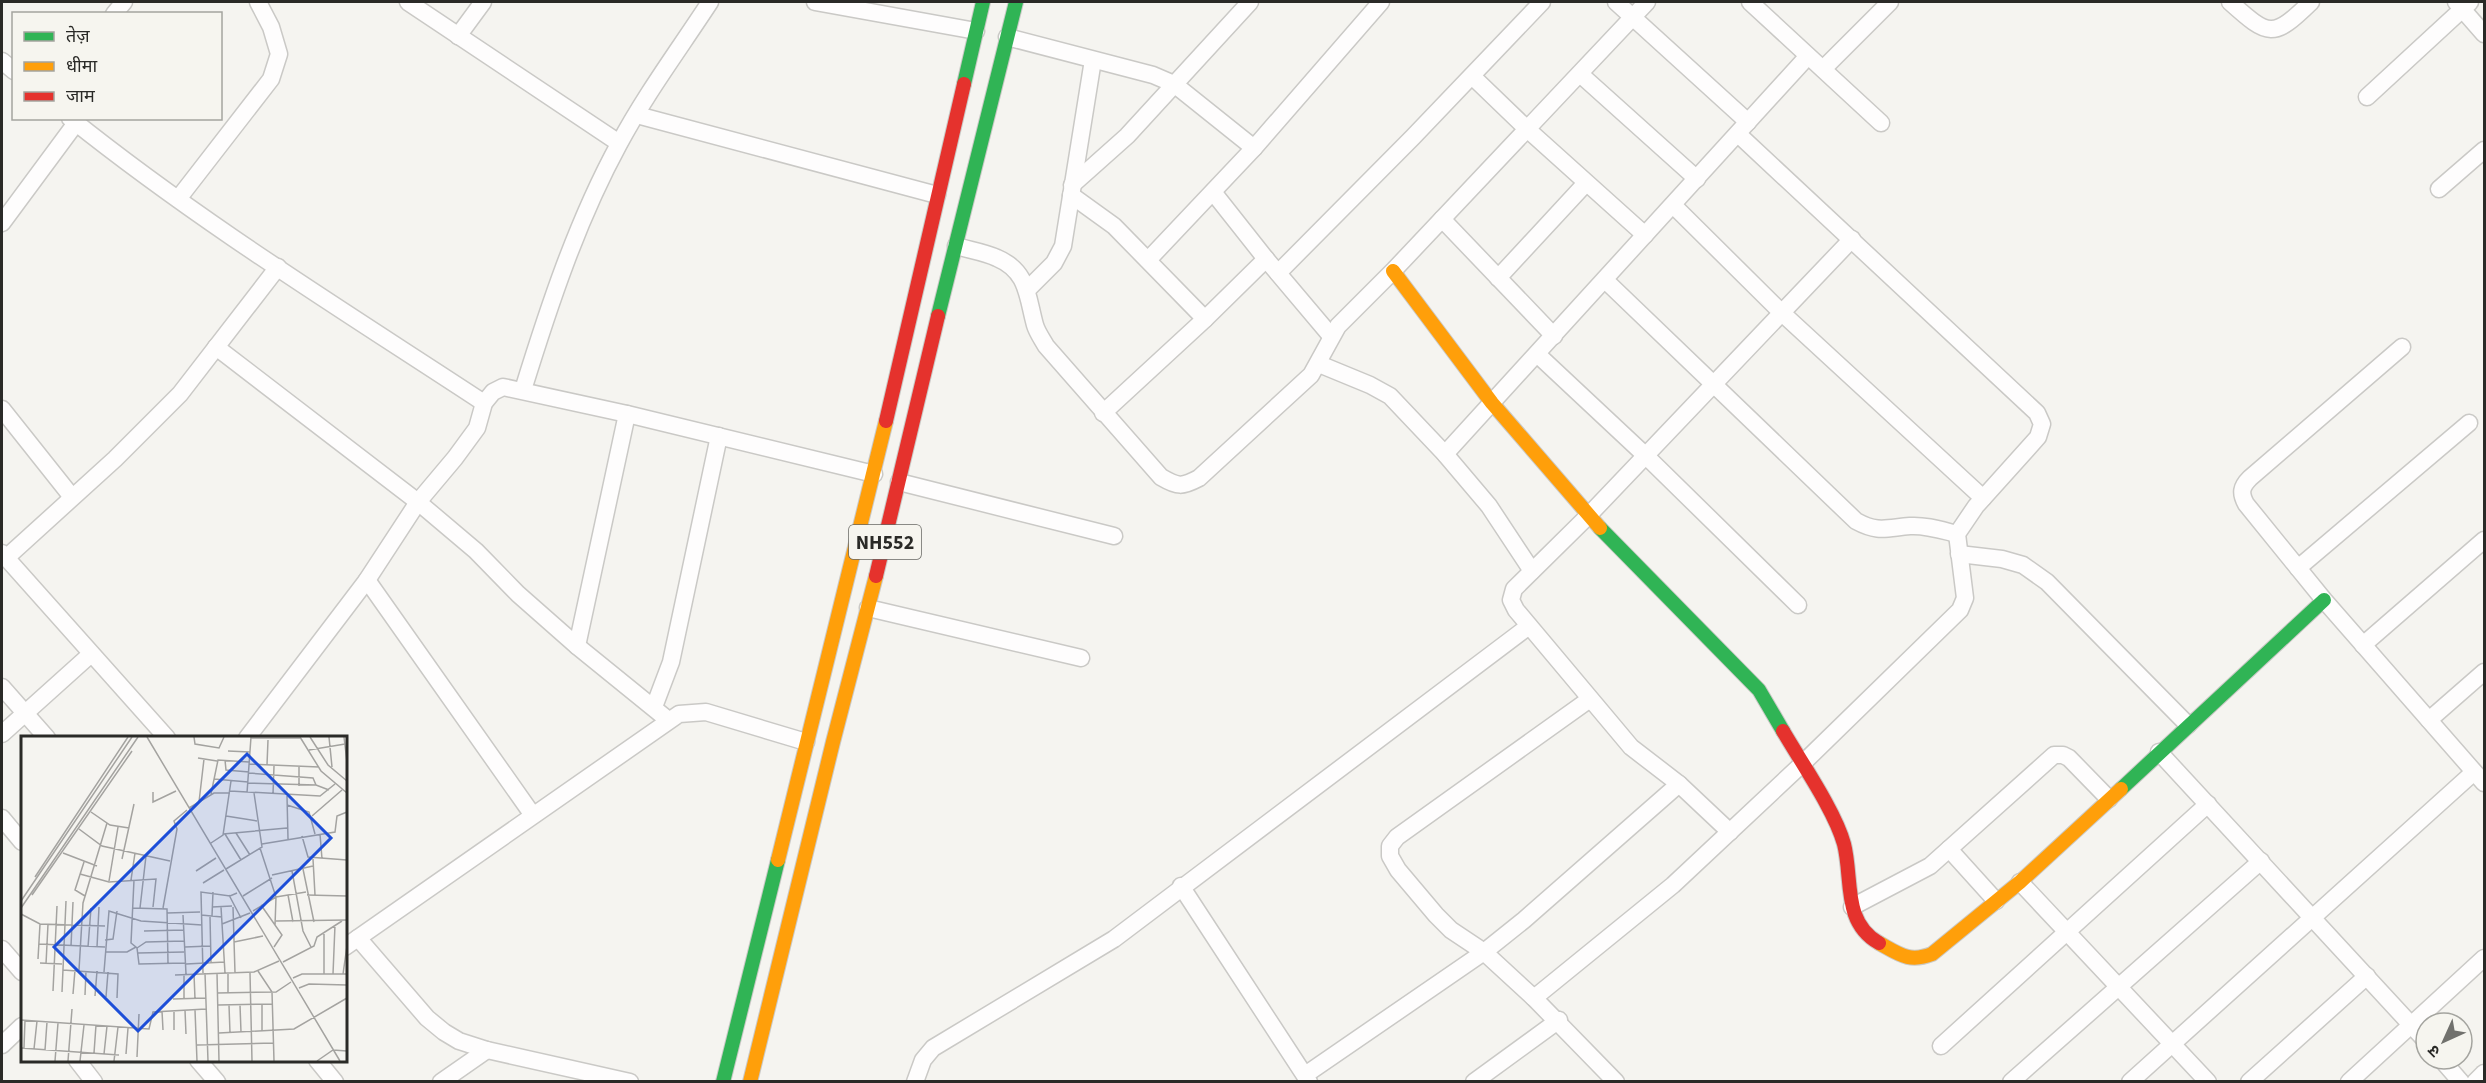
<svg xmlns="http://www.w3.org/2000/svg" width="2486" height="1083" viewBox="0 0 2486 1083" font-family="'Source Sans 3','Noto Sans Devanagari',sans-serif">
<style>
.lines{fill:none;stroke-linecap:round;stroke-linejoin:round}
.street-casing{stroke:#cac9c6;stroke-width:19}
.fast-casing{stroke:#cac9c6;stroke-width:16}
.slow-casing{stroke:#cac9c6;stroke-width:16}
.jam-casing{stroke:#cac9c6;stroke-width:16}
.street{stroke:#fefdfd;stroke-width:16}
.fast{stroke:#30b455;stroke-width:14}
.slow{stroke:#ff9f0a;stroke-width:14}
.jam{stroke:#e5322d;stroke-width:14}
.labels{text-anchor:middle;stroke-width:6;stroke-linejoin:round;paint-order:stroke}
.shield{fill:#f6f5ef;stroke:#676763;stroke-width:1.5}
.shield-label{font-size:20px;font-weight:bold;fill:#2a2a27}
.inset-road{fill:none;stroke:#a4a3a0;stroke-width:1.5}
.view{fill:#1d4ed8;fill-opacity:0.15;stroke:#1d4ed8;stroke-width:3}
.inset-edge{fill:none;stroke:#2a2a27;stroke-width:3}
</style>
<rect width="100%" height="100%" fill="#f5f4f0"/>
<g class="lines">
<g class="street-casing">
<g id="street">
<polyline points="408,2 619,143"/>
<polyline points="815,2 976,31"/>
<polyline points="1616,2 1748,122"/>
<polyline points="1750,2 1881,123"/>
<path d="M2230 2C2269 37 2273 39 2311 2"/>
<polyline points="2456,2 2484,34"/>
<polyline points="114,14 124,2"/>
<polyline points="458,36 483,2"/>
<polyline points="1007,37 1153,75 1174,84 1254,148"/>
<polyline points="2,61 14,71"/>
<polyline points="1823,69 1890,2"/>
<polyline points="1580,74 1697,179"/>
<polyline points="1472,76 1527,129 1645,235"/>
<polyline points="2367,97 2470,2"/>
<polyline points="637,115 937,195"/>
<path d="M70 118C201 223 344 311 484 403"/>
<polyline points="1072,185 1127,136 1250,2"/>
<polyline points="2439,189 2484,150"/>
<polyline points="1213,192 1266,259 1331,336"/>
<polyline points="1071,195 1114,226 1205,319"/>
<polyline points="178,199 271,79 279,54 271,27 258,2"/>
<polyline points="1673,205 1782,313 1983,498"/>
<polyline points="1442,219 1554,336"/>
<polyline points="2,223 76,123"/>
<path d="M956 246C969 250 984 252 997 258 1028 271 1027 296 1035 325 1037 332 1042 339 1046 346L1161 477C1178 487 1182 487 1199 478L1311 375 1338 326 1393 271 1647 2"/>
<polyline points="1149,259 1254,148 1381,2"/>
<polyline points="1278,273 1413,137 1542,2"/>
<polyline points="1498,278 1586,183"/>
<path d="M1605 280 1856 521C1878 533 1886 528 1910 526 1926 525 1941 530 1957 534"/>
<polyline points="1027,290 1054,263 1063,246 1093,60"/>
<polyline points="216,347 418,502 476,551 518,594 577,646 667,719"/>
<path d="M2402 347 2250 478C2241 487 2240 493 2246 504L2324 600 2484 783"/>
<polyline points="1537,354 1646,456 1798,605"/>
<polyline points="1319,364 1370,385 1390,396 1445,454 1489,506 1532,571"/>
<path d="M523 390C549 306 577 221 619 144 645 95 680 48 710 2"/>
<polyline points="2,409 72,497"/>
<polyline points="1103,413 1205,319 1266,259"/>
<polyline points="1445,454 1808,56"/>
<polyline points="899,482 1114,536"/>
<polyline points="2,553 167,738"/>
<polyline points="1959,554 2002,559 2023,565 2047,582 2188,725"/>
<polyline points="6,558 115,459 180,394 278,267"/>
<polyline points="2298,568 2469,423"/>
<polyline points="367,580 532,814"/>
<polyline points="868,608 1081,658"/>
<polyline points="2363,645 2484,540"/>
<polyline points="577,646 627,414"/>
<polyline points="2,687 47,738"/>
<polyline points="1590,699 1397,837 1390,846 1390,856 1398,870 1436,915 1451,930 1484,952 1534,998 1616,1082"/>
<polyline points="654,707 671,662 719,436"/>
<polyline points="2429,720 2484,672"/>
<polyline points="2,734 91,654"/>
<polyline points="247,738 367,580 418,502 455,458 477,428 484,403 493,392 503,387 627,414 874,474"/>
<polyline points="2159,752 2426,1041"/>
<polyline points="2,818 22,842"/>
<polyline points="1730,832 1679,784 1631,747 1516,610 1511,600 1514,589 1588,516 1852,239"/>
<polyline points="1949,849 1996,901"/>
<polyline points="2020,882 2208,1082"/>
<polyline points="1181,886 1309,1082"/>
<polyline points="1852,907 1930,866 2054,755 2063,755 2069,758 2109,799"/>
<polyline points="358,938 427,1018 444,1032 459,1041 487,1050 630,1082"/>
<polyline points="345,947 679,714 706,712 806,742"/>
<polyline points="2,949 22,972"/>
<polyline points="1534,998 1673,885 1801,765 1960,610 1965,598 1957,534 1976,506 2038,437 2042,424 2037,413 1738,134"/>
<polyline points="2,1045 22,1026"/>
<polyline points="1941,1046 2208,804"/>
<polyline points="2441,1059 2461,1082"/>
<polyline points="77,1060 94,1082"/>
<polyline points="198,1060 217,1082"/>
<polyline points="317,1060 335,1082"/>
<polyline points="1305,1075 1484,952 1524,920 1679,784"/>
<polyline points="441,1082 487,1050"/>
<polyline points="915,1082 923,1060 933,1048 1114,939 1529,626"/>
<polyline points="1474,1082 1559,1020"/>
<polyline points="2011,1082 2261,861"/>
<polyline points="2130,1082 2474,772"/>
<polyline points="2249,1082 2367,976"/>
<polyline points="2349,1082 2484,958"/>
<polyline points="2475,1082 2484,1073"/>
</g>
</g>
<g class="fast-casing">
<g id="fast">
<polyline points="964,84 983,2"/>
<polyline points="938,316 1016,2"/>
<polyline points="1600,528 1759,690 1783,731"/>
<polyline points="2121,789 2324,600"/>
<polyline points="723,1082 778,860"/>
</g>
</g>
<g class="slow-casing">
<g id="slow">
<polyline points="1393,271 1492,403 1600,528"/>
<polyline points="778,860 886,421"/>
<path d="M1879 943C1899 954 1909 963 1932 954L2020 882 2121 789"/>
<polyline points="750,1082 833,742 876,576"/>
</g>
</g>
<g class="jam-casing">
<g id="jam">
<polyline points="886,421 964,84"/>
<polyline points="876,576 938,316"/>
<path d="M1783 731C1801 762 1835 811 1844 844 1853 879 1842 922 1879 943"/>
</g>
</g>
<use href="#street" class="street"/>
<use href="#fast" class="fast"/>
<use href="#slow" class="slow"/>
<use href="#jam" class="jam"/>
</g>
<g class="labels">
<rect class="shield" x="849" y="525" width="72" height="34" rx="4.5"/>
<g class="shield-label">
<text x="885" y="549">NH552</text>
</g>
</g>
<g transform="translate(21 736)">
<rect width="326" height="326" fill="#f5f4f0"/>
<path class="inset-road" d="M126 1 319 325M173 1 174 8 198 12 203 1M279 1 300 35 326 57M289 1 307 29 326 45M308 1 311 31M323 1 326 26M230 2H280M288 14 324 8M207 15 229 16M177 22 196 25M204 24 205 34 228 36M228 28 298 31M246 29 247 4M278 31V50M228 37 292 42 295 49M193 43 227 46M227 47 295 49 308 54M209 55 299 60 314 48M132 56V66L155 55M226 57 230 1M190 58 197 24 228 26M252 58 253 30M266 60 267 103M178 66 183 23M266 69 288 76 294 98M168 72 193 57H209M70 76 89 89 108 92M205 80 236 85M291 80 321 54M58 93 81 110 149 125M215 97 229 119M202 98 266 92M204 98 220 124M299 98 301 123M281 100 287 121 326 124M190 107 202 99 210 45M241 108 314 96 316 80 326 76M239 112 255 161 254 190M42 117 76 130M101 123 113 68M292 123 294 159M63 126 54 154 64 160M205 133 241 111 233 57M282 133 293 186M175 135 195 122M271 135 282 195 290 211M59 138 88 146 135 143 132 171M251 139 292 130M14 141 107 1M110 144 114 117M113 144 110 207 116 212 118 228 164 227M88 145 97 91M182 147 203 134M11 159 111 15M208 159 220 182M267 159 272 186M286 159 326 160M222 160 251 142M0 165 111 1M240 169 261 199 253 211M191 171 211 170M200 171 204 237M212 171 214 237M0 172 117 1M111 172 146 173 147 227M119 172 125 120M142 172 156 93 153 85 166 74M232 175 255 161 285 156M146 177 179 176M0 178 19 188 84 190M162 179 165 238M180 179 201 181M189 180 190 227M191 180 192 156M255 185 326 184M201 188 229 177M123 195 163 194M84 204 92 203 96 175M213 206 242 200M18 208 84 211M50 210 52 166M67 211 70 172M76 211 78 171M164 211 189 210M116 212 125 206 163 205M84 216H106L115 211M117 217 163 216M17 223 19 188M262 226 293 210 296 201 321 185M19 227 41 228M25 228 27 188M165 228 204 226M42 234 97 238 96 262M58 234 62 167 86 87M237 235 251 256 253 325M83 236 88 175 120 185 181 189M182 237 180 156 209 160 216 157M184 237 187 325M196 237 198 325M207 237V257M229 237 231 325M163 238V263M173 238 174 263M303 238V196M312 238 314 189M322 238 326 210M154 239 233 236 258 225M272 242 281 238H326M278 252 288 248 326 249M32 255 36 170M41 256 45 165M196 257 255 256 270 246M52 258 54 234M64 259 65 235M74 260 76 235M85 261 87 236M152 263 185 262M241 268V295M197 269 252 268M208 269 209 297M219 269 220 296M164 274 165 298M174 274 176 325M141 275 142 294M153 275V294M0 284 128 293 132 276 185 273M198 297 273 293 326 262M176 309 253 307M0 312 98 319M3 312 4 284M13 313 16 285M24 314 26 286M73 317 75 289M83 318 86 290M105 318 107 292M116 321 118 278M34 325 37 287M47 325 51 273M59 325 63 289M93 325 97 291M296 325 312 314 326 315"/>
<path class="view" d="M226 18 310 102 117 295 33 211Z"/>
<rect width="326" height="326" class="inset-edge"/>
</g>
<rect width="2486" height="1083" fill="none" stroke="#2a2a27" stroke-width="6"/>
<rect x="12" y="12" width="210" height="108" fill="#f6f5ef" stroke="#a4a49f" stroke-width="1.5"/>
<rect x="24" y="32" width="30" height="9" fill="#30b455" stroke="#a4a49f" stroke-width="1.5"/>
<text x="66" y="42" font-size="18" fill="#2a2a27">तेज़</text>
<rect x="24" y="62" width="30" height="9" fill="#ff9f0a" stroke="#a4a49f" stroke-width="1.5"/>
<text x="66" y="72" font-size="18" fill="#2a2a27">धीमा</text>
<rect x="24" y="92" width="30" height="9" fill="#e5322d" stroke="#a4a49f" stroke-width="1.5"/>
<text x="66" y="102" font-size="18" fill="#2a2a27">जाम</text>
<g transform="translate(2444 1041) rotate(225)"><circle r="28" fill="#f6f5ef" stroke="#a4a49f" stroke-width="1.5"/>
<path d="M0-4.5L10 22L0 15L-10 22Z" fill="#71716d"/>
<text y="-9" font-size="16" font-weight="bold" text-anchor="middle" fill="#2a2a27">उ</text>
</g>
</svg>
